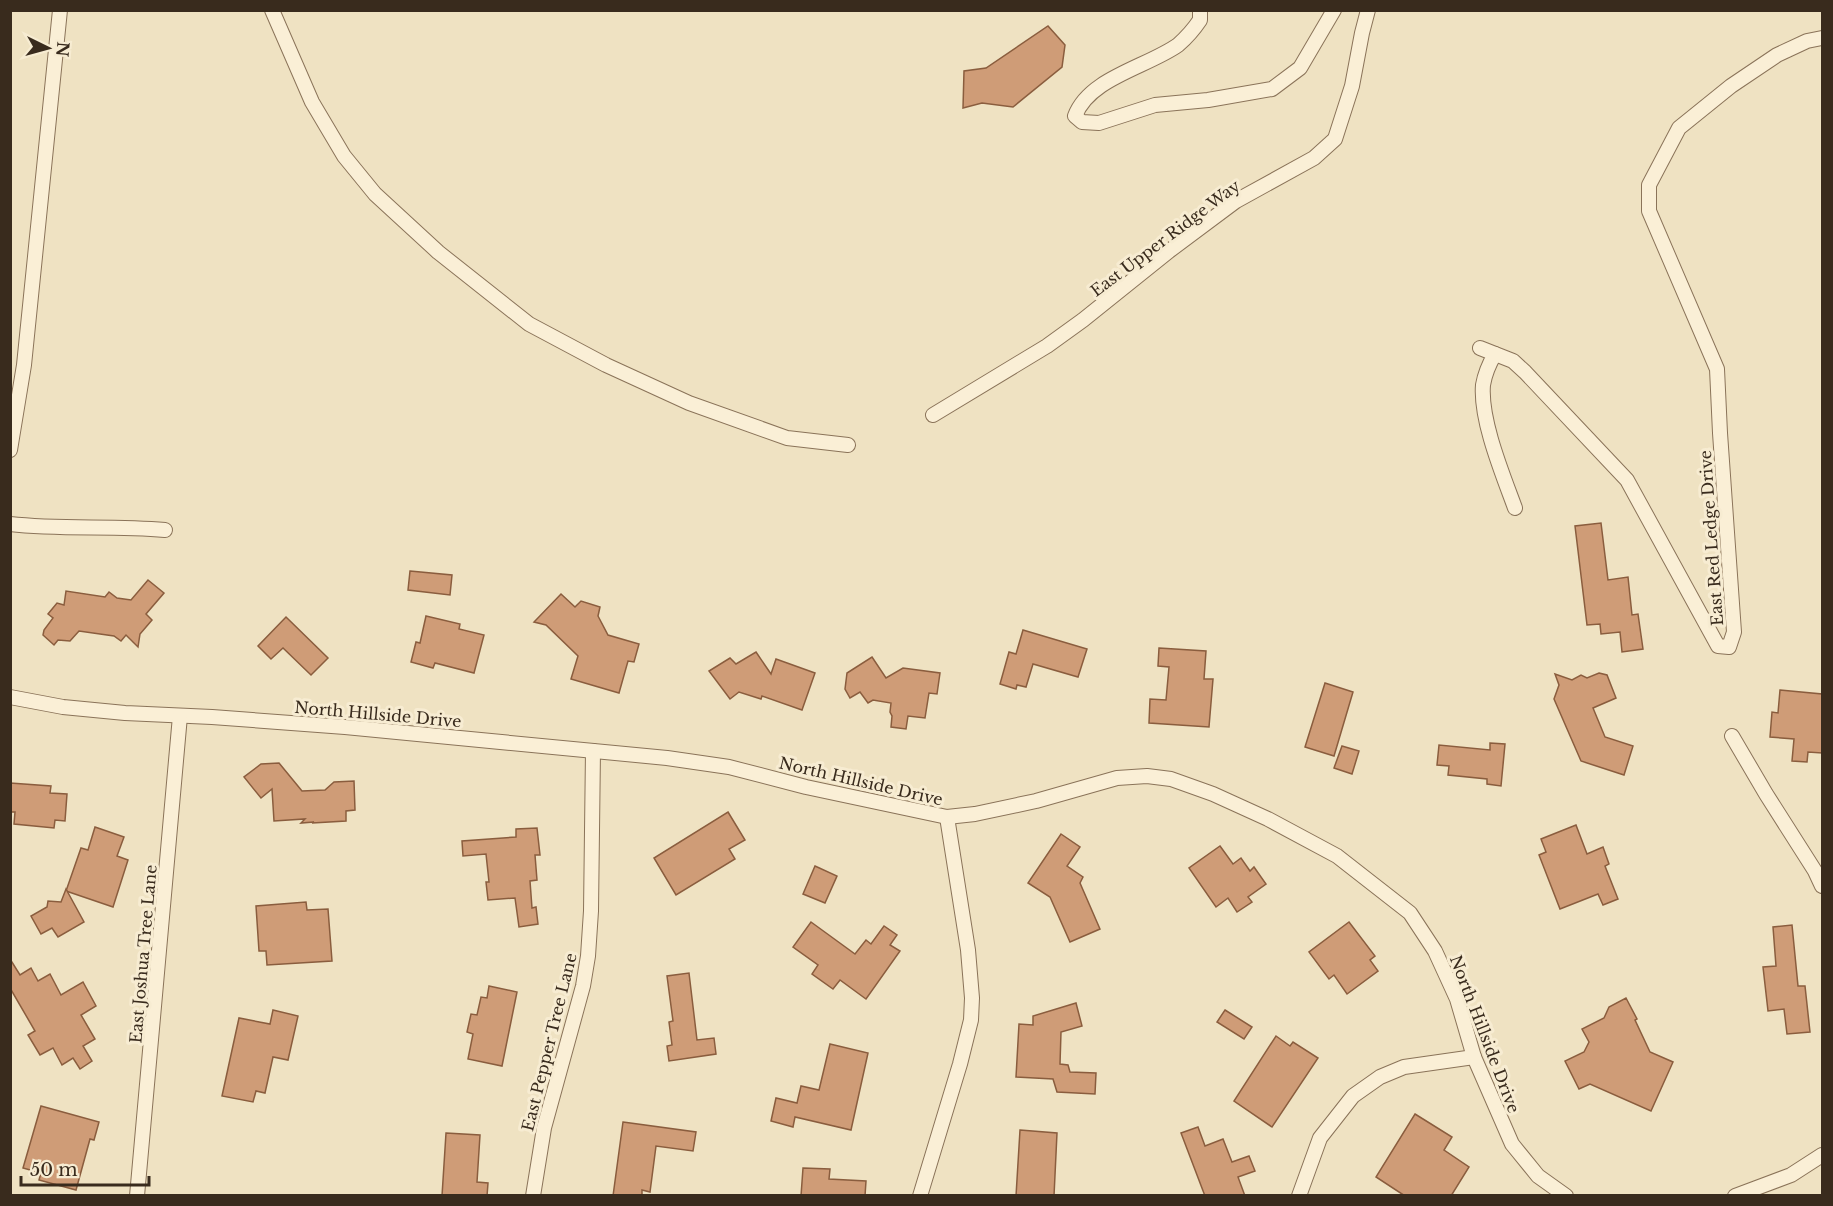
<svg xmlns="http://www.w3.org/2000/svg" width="1833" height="1206" viewBox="0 0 1833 1206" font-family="'Libre Baskerville',serif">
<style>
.building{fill:#cf9c77;stroke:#8a5d3e;stroke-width:1.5}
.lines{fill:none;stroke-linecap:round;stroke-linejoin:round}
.street-casing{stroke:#8a7359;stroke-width:16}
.street{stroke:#faefd6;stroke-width:14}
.labels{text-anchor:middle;stroke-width:6;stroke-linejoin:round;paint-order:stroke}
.street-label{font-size:16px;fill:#392b1d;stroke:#f7ecd2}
</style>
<rect width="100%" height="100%" fill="#efe2c2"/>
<g class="building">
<polygon points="1048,26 1065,45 1062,67 1013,107 982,103 963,108 964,71 986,68"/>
<polygon points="1601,523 1608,580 1628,577 1632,615 1638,614 1643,649 1622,652 1620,632 1601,634 1600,624 1587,625 1575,526"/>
<polygon points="410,571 452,575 450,595 408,590"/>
<polygon points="148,580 164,593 146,614 152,620 140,634 138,647 126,635 121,641 114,636 79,631 70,641 58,640 54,645 43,635 44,630 53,618 48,614 57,603 64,605 66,591 105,597 109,592 117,598 131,600"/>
<polygon points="561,594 575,607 581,601 600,607 598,616 608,635 639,644 634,662 628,661 619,693 571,679 578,656 546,625 534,622"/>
<polygon points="426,616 460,624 459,629 484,635 474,673 435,663 433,668 411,662 416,642 420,643"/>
<polygon points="286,617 328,658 311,675 283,648 271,659 258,646"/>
<polygon points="1023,630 1087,649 1078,677 1033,664 1026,687 1017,685 1016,689 1000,684 1009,652 1016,654"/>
<polygon points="1159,648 1206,651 1204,679 1213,679 1209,727 1149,723 1150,699 1166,700 1169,667 1158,666"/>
<polygon points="756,652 771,674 776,659 815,673 802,710 762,696 761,699 739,692 730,699 709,671 730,658 736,664"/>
<polygon points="872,657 886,678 903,668 940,673 937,694 929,693 925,718 908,716 906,729 891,727 892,716 890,712 891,703 873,700 868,703 860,692 850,698 845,689 847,673"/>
<polygon points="1599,673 1607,675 1616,698 1593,708 1605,737 1633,746 1624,775 1581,761 1554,699 1559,685 1555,674 1572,680 1581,675 1587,678"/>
<polygon points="1325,683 1353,692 1334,756 1305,747"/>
<polygon points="1780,690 1822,694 1822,753 1808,752 1807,762 1792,761 1794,739 1770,737 1772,712 1778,713"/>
<polygon points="1490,743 1505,744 1501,786 1487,784 1487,779 1448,775 1449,766 1437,765 1439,745 1490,750"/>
<polygon points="1342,746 1359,751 1352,774 1334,768"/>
<polygon points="279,763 302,791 325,790 334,782 354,781 355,810 346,811 346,821 312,823 314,822 301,823 305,819 274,821 272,789 261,798 244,777 261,764"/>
<polygon points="10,783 51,786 50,793 67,794 65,821 55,820 54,828 14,824 15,812 10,812"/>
<polygon points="728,812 745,840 729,849 735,859 676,895 654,858"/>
<polygon points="1576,825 1587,854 1603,847 1609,864 1605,866 1618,899 1603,905 1598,894 1560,909 1539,855 1546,852 1541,839"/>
<polygon points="95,827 124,837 117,856 128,860 113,907 66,891 81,848 88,850"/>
<polygon points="537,828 540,855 535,855 537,880 530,881 532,908 536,907 538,924 519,927 515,898 488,900 486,882 489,882 486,854 463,856 462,841 516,837 516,829"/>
<polygon points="1061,834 1080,847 1067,866 1083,877 1080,883 1100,929 1070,942 1050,897 1028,883"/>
<polygon points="1220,846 1233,864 1241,858 1250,871 1254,867 1266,884 1248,897 1252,902 1237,912 1228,898 1216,907 1189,868"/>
<polygon points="815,866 837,876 825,903 803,894"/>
<polygon points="66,889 84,922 58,937 52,928 41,934 31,916 47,907 48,901 61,902"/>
<polygon points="306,902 307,910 328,909 332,961 267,965 266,951 259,951 256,906"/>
<polygon points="811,922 855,954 866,940 871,944 884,926 897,935 890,945 900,951 866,999 840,980 833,989 812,974 818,965 793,947"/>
<polygon points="1349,922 1375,956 1370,960 1378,971 1347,994 1334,975 1329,979 1309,952"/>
<polygon points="1792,925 1798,986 1805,986 1810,1032 1787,1034 1784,1009 1768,1011 1763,967 1776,966 1773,927"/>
<polygon points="10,959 20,975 31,968 38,981 50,974 61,995 83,982 96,1006 81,1015 95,1039 83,1046 92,1061 80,1069 73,1058 62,1065 53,1048 40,1055 28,1035 35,1031 10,988"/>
<polygon points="689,973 697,1040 714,1038 716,1054 669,1061 667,1046 672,1045 669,1022 673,1021 667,976"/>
<polygon points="489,986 517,992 502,1066 468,1059 473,1034 467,1032 471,1014 477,1015 481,997 487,998"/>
<polygon points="1626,998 1637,1019 1635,1020 1650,1052 1673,1062 1651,1111 1590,1084 1579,1089 1565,1061 1584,1052 1589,1042 1582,1029 1604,1018 1609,1007"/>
<polygon points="1076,1003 1082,1026 1061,1032 1060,1064 1068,1065 1070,1072 1096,1073 1095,1094 1057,1092 1053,1079 1016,1077 1019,1024 1033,1025 1033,1016"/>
<polygon points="273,1010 298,1016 288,1060 273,1057 265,1093 256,1091 253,1102 222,1096 239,1018 270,1024"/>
<polygon points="1225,1010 1252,1027 1244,1039 1217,1022"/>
<polygon points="1276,1036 1290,1046 1293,1042 1318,1058 1272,1127 1234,1101"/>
<polygon points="830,1044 868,1053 851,1130 795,1117 793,1127 771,1121 776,1098 797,1103 801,1086 819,1090"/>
<polygon points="41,1106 99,1122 94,1140 90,1139 76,1190 39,1180 41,1173 23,1168"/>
<polygon points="1415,1114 1452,1137 1444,1150 1469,1167 1451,1196 1405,1196 1376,1177"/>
<polygon points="623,1122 696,1132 693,1151 656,1146 650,1192 642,1190 642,1196 613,1196"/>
<polygon points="1198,1127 1205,1146 1223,1139 1232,1162 1249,1156 1255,1171 1238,1177 1245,1196 1205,1196 1181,1133"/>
<polygon points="1020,1130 1057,1133 1054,1196 1016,1196"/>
<polygon points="446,1133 480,1135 477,1182 488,1183 487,1196 442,1196"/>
<polygon points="803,1168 830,1169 829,1179 866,1181 865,1196 801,1196"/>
</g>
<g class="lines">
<g class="street-casing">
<g id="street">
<polyline points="272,10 312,102 344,156 375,194 438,252 529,324 606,365 689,403 787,438 848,445"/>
<path d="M1200 10V20C1194 29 1186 38 1178 45 1147 67 1089 78 1075 116L1082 122 1099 123 1155 105 1208 100 1272 89 1300 68 1334 10"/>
<polyline points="1480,348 1513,361 1525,372 1627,480 1718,646 1729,647 1734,632 1720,433 1717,369 1649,211 1649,185 1679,128 1731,86 1777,55 1807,41 1822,38"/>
<path d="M1495 354C1489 364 1485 373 1483 385 1480 420 1503 475 1515 508"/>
<polyline points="933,415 1047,346 1083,320 1169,251 1236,201 1314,158 1335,139 1352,86 1362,33 1368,10"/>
<polyline points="10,450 24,365 60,10"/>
<path d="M10 524C62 530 113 525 165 530"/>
<polyline points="10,697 63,707 125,713 212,717 345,727 667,758 729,767 806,787 947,817 975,814 1036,801 1117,778 1147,776 1171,779 1213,794 1268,819 1337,856 1410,913 1435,951 1457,999 1474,1057 1512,1144 1538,1176 1566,1196"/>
<polyline points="1732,736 1766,794 1815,871 1822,886"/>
<polyline points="137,1196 180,716"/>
<polyline points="533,1196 544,1128 583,986 588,956 591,911 593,751"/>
<polyline points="920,1196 960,1064 971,1020 972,998 968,950 947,817"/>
<polyline points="1299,1196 1320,1138 1353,1096 1380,1077 1404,1067 1474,1057"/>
<polyline points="1735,1196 1791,1175 1822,1155"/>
</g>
</g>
<use href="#street" class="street"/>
</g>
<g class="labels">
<g class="street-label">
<text transform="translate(1165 238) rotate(-37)" y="6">East Upper Ridge Way</text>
<text transform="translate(1711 538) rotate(-94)" y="6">East Red Ledge Drive</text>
<text transform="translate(378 714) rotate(5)" y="6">North Hillside Drive</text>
<text transform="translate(861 781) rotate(13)" y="6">North Hillside Drive</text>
<text transform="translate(143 954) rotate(-85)" y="6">East Joshua Tree Lane</text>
<text transform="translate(1485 1034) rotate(69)" y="6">North Hillside Drive</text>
<text transform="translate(549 1042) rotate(-76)" y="6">East Pepper Tree Lane</text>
</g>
</g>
<rect width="1833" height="1206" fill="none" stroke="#392b1d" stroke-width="24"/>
<g transform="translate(48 48) rotate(95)" stroke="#f7ecd2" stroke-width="4.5" paint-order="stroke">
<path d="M0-4.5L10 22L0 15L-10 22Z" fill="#392b1d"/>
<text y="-9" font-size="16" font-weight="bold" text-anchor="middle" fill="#392b1d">N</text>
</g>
<path d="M21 1176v9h128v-9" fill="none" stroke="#392b1d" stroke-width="3"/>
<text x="30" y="1176" font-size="18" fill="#392b1d" stroke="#f7ecd2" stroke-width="4.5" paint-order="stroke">50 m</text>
</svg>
